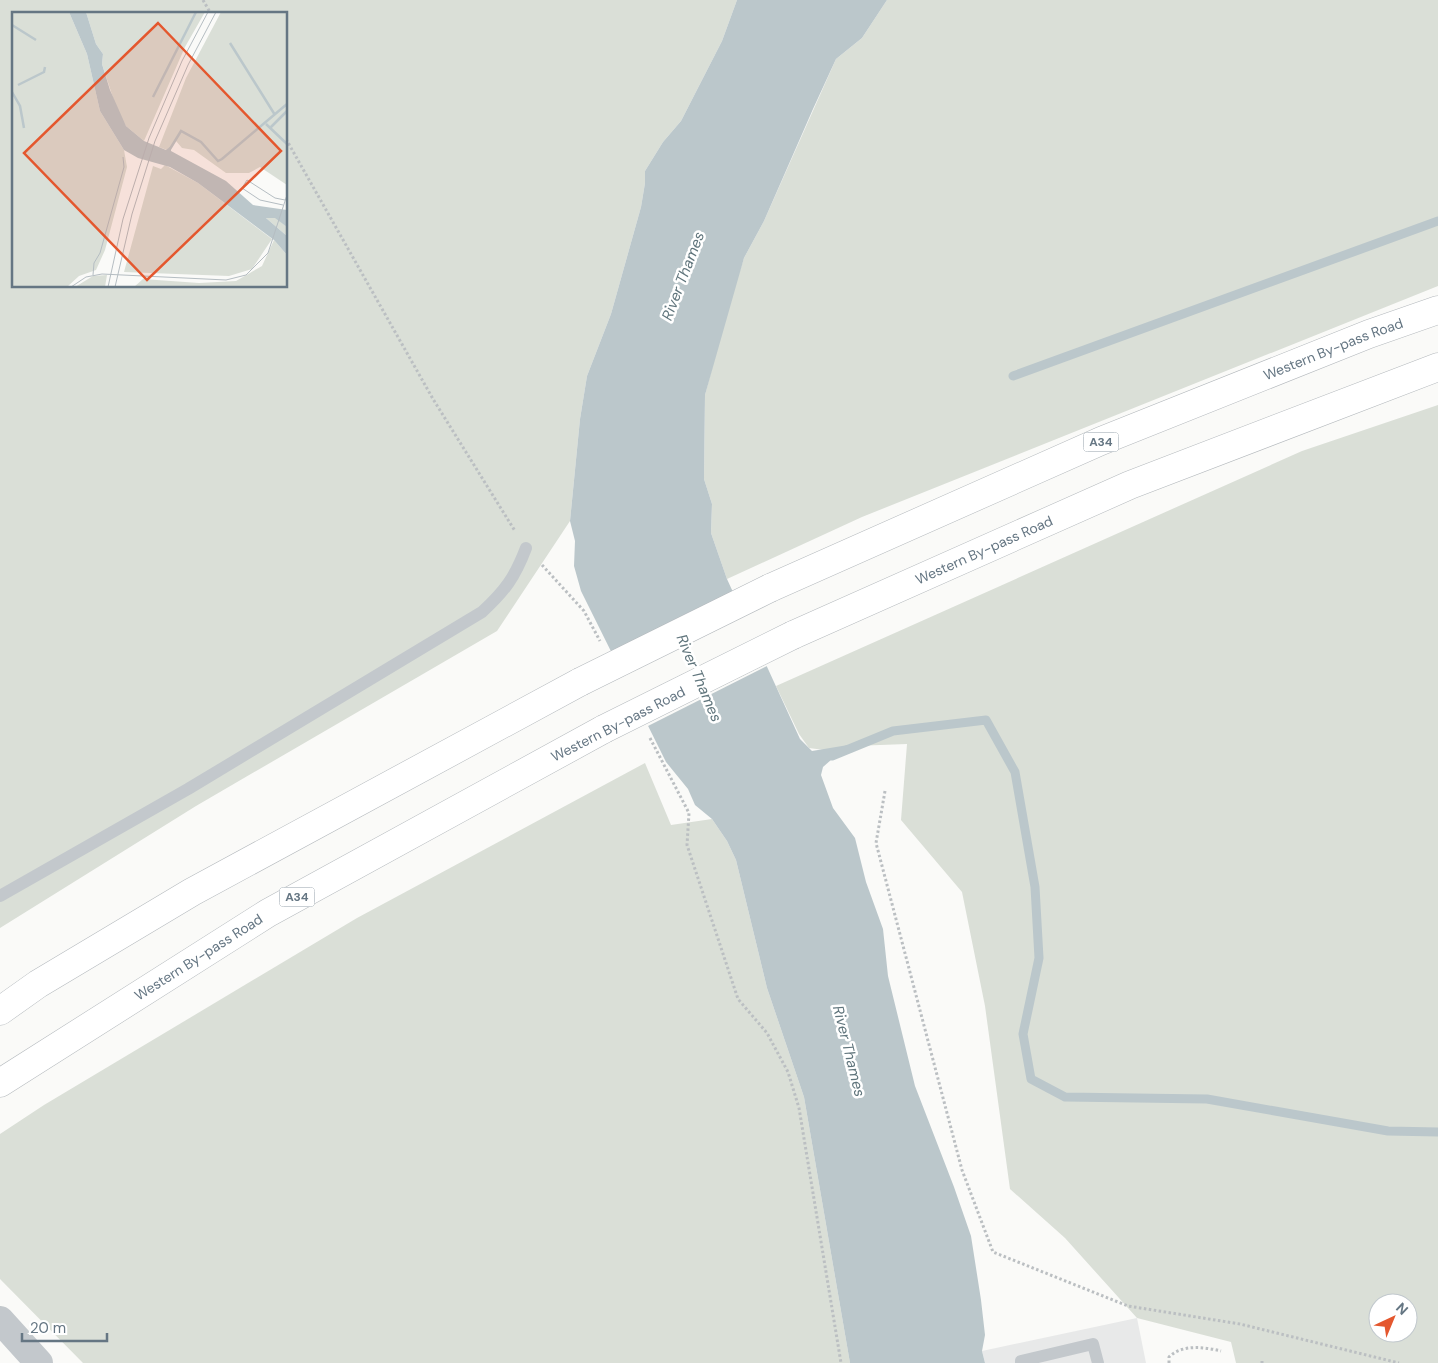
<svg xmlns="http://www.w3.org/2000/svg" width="1438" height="1363" viewBox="0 0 1438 1363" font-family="'DM Sans',sans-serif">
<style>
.built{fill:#e8e9e9}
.green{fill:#dadfd7;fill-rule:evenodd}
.water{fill:#bbc7cb}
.pier{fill:#fafaf8}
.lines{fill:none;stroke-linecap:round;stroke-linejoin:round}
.stream{stroke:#bbc7cb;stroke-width:9}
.trunk-casing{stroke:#b4b9bd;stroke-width:29}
.path{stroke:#bbbfc2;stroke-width:3;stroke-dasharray:2.5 2.5;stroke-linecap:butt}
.service{stroke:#c3c8cc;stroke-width:12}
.tertiary{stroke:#c3c8cc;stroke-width:28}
.trunk{stroke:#fff;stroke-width:28}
.trunk-bridge-casing{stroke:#b4b9bd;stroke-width:29;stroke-linecap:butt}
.trunk-bridge{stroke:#fff;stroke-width:28}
.labels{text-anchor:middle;stroke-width:5;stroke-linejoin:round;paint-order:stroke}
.shield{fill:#fff;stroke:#939fa8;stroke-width:1}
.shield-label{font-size:12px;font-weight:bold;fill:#657683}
.street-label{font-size:14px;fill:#657683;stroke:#fff}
.water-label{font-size:15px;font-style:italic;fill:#60757c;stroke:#fff}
.inset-river{fill:none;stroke:#bbc7cb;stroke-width:2.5}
.inset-road{fill:none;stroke:#b5bdc2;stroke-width:1}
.view{fill:#e4572e;fill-opacity:0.15;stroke:#e4572e;stroke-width:2.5}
.inset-edge{fill:none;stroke:#657683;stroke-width:2.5}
</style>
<rect width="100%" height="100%" fill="#fafaf8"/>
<polygon class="built" points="1137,1318 1146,1363 985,1363 982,1351"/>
<g class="green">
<path d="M0 0H737L722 41 681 121 663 142 645 171V183L641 207 611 314 587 376 580 419 570 521 497 631 196 806 0 928ZM14 14H286V286H14Z"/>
<polygon points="887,0 1438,0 1438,286 862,517 727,579 711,533 712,504 704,479 705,395 728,307 744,258 764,221 836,59 862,38"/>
<path d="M1438 405V1363H1236L1231 1342 1137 1318 1065 1238 1010 1189 985 1006 962 892 901 820 907 744 853 746 824 750 809 748 799 734 776 686 1302 451ZM1378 1303H1408V1333H1378Z"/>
<polygon points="645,763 671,825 712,819 727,841 736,860 767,988 804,1097 850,1363 83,1363 0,1279 0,1134 44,1105 357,918"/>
</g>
<polygon class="water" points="737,0 887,0 862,38 836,59 813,109 764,221 744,258 705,395 704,479 712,504 711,533 727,579 800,739 812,751 848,745 823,767 821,775 833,808 855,838 866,882 883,929 888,976 915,1086 954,1187 971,1236 981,1300 985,1335 982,1351 985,1363 850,1363 804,1097 767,988 736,860 727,841 712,819 695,805 688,789 666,762 581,591 574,566 575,541 570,521 580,419 587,376 611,314 641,207 645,183 645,171 663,142 681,121 722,41"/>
<polygon class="pier" points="736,592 769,665 646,727 610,655"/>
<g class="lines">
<g class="stream">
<polyline points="1013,376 1438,221"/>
<polyline points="832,756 893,731 986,720 1015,772 1035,887 1039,958 1023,1034 1031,1079 1065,1097 1207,1099 1388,1131 1438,1132"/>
</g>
<g class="trunk-casing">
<g id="trunk">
<path id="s1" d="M770 588 1101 441 1369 334 1438 310"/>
<path id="s2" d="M793 635 1130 485 1438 367"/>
<polyline points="0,1011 38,984 192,892 580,682"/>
<path id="s3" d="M0 1083 268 913 604 729"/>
</g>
</g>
<g class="path">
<polyline points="203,0 211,14"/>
<polyline points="286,139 433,399 515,531"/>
<polyline points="542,565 584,611 600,641"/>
<polyline points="650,738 689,813 687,845 738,999 767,1033 788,1072 799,1108 841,1363"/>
<polyline points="885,791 876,843 962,1170 993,1252 1128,1306 1240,1324 1399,1363"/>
<polyline points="1262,1361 1262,1363"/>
<path d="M1169 1363V1357C1182 1344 1204 1347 1221 1351"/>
</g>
<g class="service">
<path d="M0 896 188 789 482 612C505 591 515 577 526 548"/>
<polyline points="1021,1363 1021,1361 1093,1344 1098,1363"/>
</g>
<polyline class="tertiary" points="0,1320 39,1363"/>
<use href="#trunk" class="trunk"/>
<g class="trunk-bridge-casing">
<g id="trunk-bridge">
<polyline points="580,682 770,588"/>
<polyline points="604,729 793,635"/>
</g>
</g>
<use href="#trunk-bridge" class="trunk-bridge"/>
</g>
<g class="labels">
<g class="shield">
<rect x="1083.5" y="432.5" width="35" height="19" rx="4"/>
<rect x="279.5" y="887.5" width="35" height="19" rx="4"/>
</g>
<g class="shield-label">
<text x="1101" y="446">A34</text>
<text x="297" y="901">A34</text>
</g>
<g class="street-label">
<text dy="5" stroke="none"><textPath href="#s1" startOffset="612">Western By-pass Road</textPath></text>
<text dy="5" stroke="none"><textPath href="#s2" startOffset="209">Western By-pass Road</textPath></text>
<text transform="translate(618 724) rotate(-27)" y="5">Western By-pass Road</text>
<text dy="5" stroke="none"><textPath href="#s3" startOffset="235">Western By-pass Road</textPath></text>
</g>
<g class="water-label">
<text transform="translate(683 276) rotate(-69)" y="5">River Thames</text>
<text transform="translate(699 678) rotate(67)" y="5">River Thames</text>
<text transform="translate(849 1051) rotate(76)" y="5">River Thames</text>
</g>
</g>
<g transform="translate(12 12)">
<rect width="275" height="275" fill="#fafaf8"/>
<path d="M0 0H57L75 42 88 99 112 138 115 155 93 238 84 258 67 264 55 275H0ZM74 0H193L173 35 132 129 114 114 105 98 90 52 91 42 84 32ZM209 0H275V173L248 155 237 161H214L182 138 170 136 164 129 155 138 147 135 174 66ZM153 153 186 171 260 227 240 257 217 264 112 260 141 154 149 157ZM263 205 275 215V224L254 206ZM262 228 275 243V275H122L131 267 187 271 224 269 250 254ZM95 263 93 275H63L81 264Z" fill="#dadfd7"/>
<path d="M57 0H74L84 32 91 42 90 52 98 78 114 114 132 129 154 138 159 134V139L214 169 241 193 275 198V215L263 206H254L275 224V243L262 228 186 171 158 155 126 146 112 138 88 99 75 42Z" fill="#bbc7cb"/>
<path class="inset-river" d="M0 13 24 28M218 31 263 103M6 73 32 60 33 55M0 80 8 94 12 116M141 85 184 0M254 112 275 132M259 115 275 99M158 137 169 119 189 130 206 149 210 147 275 92"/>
<path class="inset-road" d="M271 193 248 188 230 176 235 168 263 186 273 188M81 263 82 251 88 241 112 155 111 145M59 275 74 265 90 262 214 268 234 263 256 241 275 183M96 275 111 207 137 126 170 49 196 0M103 275 120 202 143 129 176 53 204 0"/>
<path class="view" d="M146 11 269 139 135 268 12 141Z"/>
<rect width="275" height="275" class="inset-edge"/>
</g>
<g transform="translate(1393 1318) rotate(44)"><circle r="24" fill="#ffffff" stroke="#c1c8cd"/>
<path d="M0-4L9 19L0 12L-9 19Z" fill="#e4572e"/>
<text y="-8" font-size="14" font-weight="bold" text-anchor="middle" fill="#657683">N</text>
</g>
<path d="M22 1333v8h85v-8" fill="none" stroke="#657683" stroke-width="2.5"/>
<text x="30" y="1333" font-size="15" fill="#657683" stroke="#ffffff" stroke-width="4" paint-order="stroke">20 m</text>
</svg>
